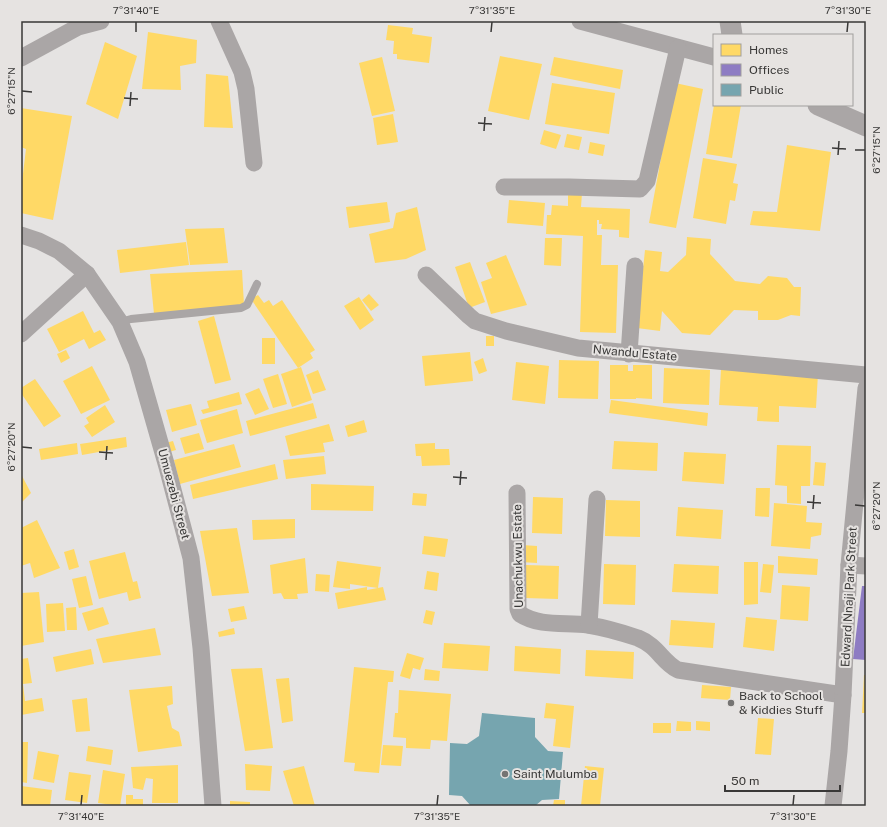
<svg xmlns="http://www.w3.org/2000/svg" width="887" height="827" viewBox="0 0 887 827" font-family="'Public Sans',sans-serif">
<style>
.homes{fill:#ffd966}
.offices{fill:#8e7cc3}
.public{fill:#76a5af}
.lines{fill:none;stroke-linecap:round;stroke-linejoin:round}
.service{stroke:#aaa6a6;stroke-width:8}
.minor{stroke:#aaa6a6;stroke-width:17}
.tertiary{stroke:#aaa6a6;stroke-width:21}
.ticks{fill:none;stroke:#393837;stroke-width:1.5}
.poi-dot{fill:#757473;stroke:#e6e3e1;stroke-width:1.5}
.labels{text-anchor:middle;stroke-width:4;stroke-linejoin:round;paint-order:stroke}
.street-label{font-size:12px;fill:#393837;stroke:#e6e3e1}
.poi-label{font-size:12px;fill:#393837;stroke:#e6e3e1;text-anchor:start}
.neatline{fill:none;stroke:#393837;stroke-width:1.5}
.ticks-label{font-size:10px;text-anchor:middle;fill:#393837}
</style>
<rect width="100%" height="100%" fill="#e5e3e2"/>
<g class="homes">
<polygon points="388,25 413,28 412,34 432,37 429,63 397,59 397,54 393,54 394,41 386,40"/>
<polygon points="148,32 197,40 196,63 180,66 181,90 142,89"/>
<polygon points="105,42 137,56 118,119 86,104"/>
<polygon points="500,56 542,64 529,120 488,111"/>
<polygon points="382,57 395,111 372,116 359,63"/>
<polygon points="554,57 623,70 620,89 550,75"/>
<polygon points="206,74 228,76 233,128 204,127"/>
<polygon points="552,83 615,93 609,134 545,124"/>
<polygon points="675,83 703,89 676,228 649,223"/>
<polygon points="714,105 741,105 732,158 706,154"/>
<polygon points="21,108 72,116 53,220 21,213 21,190 26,149 21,147"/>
<polygon points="393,114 398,142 377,145 373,118"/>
<polygon points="544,130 561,135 556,149 540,144"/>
<polygon points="567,134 582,137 579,150 564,147"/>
<polygon points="590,142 605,145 603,156 588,153"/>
<polygon points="787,145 831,152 820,231 750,225 753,211 777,212"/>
<polygon points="703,158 737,164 733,183 738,184 735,201 730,200 726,224 693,218"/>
<polygon points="568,192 582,193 581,207 630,209 629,238 619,237 619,230 601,229 602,224 599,224 599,220 597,220 597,235 602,235 601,265 618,265 616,333 580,332 583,236 546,234 547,215 551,215 552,205 568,206"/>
<polygon points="509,200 545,203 543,226 507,223"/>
<polygon points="387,202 390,222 349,228 346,207"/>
<polygon points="417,207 426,250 406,259 375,263 369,234 393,228 396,213"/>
<polygon points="224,228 228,263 190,265 185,229"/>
<polygon points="687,237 711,239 710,254 735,281 760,284 768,276 787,278 794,287 801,287 800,316 791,315 778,320 758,320 758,311 734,310 710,335 682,333 662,311 660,331 637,328 645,250 662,252 660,271 668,272 686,255"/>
<polygon points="545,238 562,238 561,266 544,265"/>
<polygon points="186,242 189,265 120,273 117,250"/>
<polygon points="506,255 527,305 491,314 481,282 492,278 486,263"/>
<polygon points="470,262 485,302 469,308 455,267"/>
<polygon points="242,270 244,305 154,314 150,274"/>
<polygon points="369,294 379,305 371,311 362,300"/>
<polygon points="258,295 264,303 269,300 273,306 282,300 315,350 310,353 313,358 298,368 251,299"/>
<polygon points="359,297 374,320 360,330 344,306"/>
<polygon points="83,311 94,333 100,330 106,340 89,349 84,339 59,352 47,329"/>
<polygon points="214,316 231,380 215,384 198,321"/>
<rect x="486" y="336" width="8" height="10"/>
<rect x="262" y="338" width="13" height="26"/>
<polygon points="66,350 70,358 61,363 57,354"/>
<polygon points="470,352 473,381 425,386 422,356"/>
<polygon points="483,358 487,371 479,374 474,362"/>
<polygon points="559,360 599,361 598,399 558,398"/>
<polygon points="516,362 549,366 545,404 512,400"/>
<polygon points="610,365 628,365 628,371 633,371 633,365 652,365 652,399 636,398 636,399 610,399"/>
<polygon points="92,366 110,400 81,414 63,381"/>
<polygon points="301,367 312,400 292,407 281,374"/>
<polygon points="664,368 710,370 709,405 663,403"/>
<polygon points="721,369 818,374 816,408 779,406 779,422 757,421 758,407 719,405"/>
<polygon points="318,370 326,390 313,394 306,375"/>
<polygon points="278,374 287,404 273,408 263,379"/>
<polygon points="35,379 61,416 44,427 21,393 21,388"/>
<polygon points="259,388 269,409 255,415 245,394"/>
<polygon points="239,392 242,404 203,414 201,410 209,408 207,401"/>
<polygon points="611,400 708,413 707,426 609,413"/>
<polygon points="313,403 317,418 250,436 246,421"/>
<polygon points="191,404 197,425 172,432 166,410"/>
<polygon points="105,405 115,422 92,437 84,426 89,423 86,418"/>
<polygon points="237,409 243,433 207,443 200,420"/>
<polygon points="364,420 367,432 348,437 345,426"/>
<polygon points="329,424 334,441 323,443 325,452 290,456 285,436"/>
<polygon points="199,433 204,449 185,454 180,438"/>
<polygon points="126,437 127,447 82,455 80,444"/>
<polygon points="173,441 176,450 165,453 165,443"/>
<polygon points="614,441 658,443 657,471 612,469"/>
<polygon points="77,443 78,454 41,460 39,449"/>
<polygon points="435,443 435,449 449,449 450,465 422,466 421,456 416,456 415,444"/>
<polygon points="234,444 241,467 180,484 174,460"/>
<polygon points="777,445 811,446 810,486 801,486 801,504 787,503 787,486 775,485"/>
<polygon points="684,452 726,454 724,484 682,481"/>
<polygon points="324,456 326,474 286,479 283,460"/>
<polygon points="815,462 826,463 824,486 813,485"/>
<polygon points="275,464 278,479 193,499 190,485"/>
<polygon points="21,474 31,493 21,503"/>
<polygon points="311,484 374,486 373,511 311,510"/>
<polygon points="756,488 770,488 769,517 755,516"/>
<polygon points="413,493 427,494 426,506 412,505"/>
<polygon points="533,497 563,498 562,534 532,533"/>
<polygon points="606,500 640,501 640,537 605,536"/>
<polygon points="774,503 807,506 806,522 822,523 821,535 811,537 810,549 771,546"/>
<polygon points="678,507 723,510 721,539 676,536"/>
<polygon points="295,519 295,538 253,540 252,520"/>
<polygon points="37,520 60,568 34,578 30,563 21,566 21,528"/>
<polygon points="237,528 249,593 212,596 200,531"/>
<polygon points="424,536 448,539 445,557 422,554"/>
<polygon points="522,545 537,546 537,563 521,562"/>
<polygon points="74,549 79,567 69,570 64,552"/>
<polygon points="125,552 133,582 137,581 141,598 129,601 127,592 99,599 89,561"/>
<polygon points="778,556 818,559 817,575 778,573"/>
<polygon points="305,558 308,593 297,594 298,599 284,599 281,593 273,594 270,565"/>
<polygon points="337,561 381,567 378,588 350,584 350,589 333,587"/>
<polygon points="744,562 758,562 758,604 744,605"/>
<polygon points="604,564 636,565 635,605 603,604"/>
<polygon points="674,564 719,566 718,594 672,592"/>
<polygon points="763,564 774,565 771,593 760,592"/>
<polygon points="526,565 559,566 558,599 525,598"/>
<polygon points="427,571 439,573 437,591 424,589"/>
<polygon points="316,574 330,575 329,592 315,591"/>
<polygon points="86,576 93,605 79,608 72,579"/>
<polygon points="782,585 810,587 808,621 780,619"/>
<polygon points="367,587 367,590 383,587 386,600 338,609 335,593"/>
<polygon points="39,592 44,642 21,646 21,593"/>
<polygon points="63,603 65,631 47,632 46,604"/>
<polygon points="244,606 247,619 231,622 228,609"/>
<polygon points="76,607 77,630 67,630 66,608"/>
<polygon points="103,607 109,624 88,631 82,613"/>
<polygon points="426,610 435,612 432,625 423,623"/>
<polygon points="746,617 777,620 774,651 743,647"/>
<polygon points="671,620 715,623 713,648 669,645"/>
<polygon points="155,628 161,655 103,663 96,639"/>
<polygon points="234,628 235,634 219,637 218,632"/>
<polygon points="444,643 490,646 488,671 442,668"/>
<polygon points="515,646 561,649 560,674 514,671"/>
<polygon points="91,649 94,664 56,672 53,657"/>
<polygon points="586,650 634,652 633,679 585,676"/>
<polygon points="407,653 424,658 420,670 413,668 410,679 400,676"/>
<polygon points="28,658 32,683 23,684 25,701 42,698 44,711 21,715 21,659"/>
<polygon points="354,667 394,671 393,682 388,682 379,773 354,771 355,763 344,762"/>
<polygon points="262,668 273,748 245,751 231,669"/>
<polygon points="425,669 440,671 439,681 424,680"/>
<polygon points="864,675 866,675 866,713 862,713"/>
<polygon points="289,678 293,721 282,723 276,679"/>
<polygon points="702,685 731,687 730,700 701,698"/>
<polygon points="172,686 173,704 167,706 172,728 179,732 182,746 138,752 129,690"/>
<polygon points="399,690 451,694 447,741 431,740 430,749 406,748 406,738 393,737 395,713 398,713"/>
<polygon points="87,698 90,731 76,732 72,700"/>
<polygon points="546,703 574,706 570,748 553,746 556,719 544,718"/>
<polygon points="758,718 774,719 771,755 755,754"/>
<polygon points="677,721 691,722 691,731 676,731"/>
<polygon points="696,721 710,722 710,731 696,730"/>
<rect x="653" y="723" width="18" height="10"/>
<polygon points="21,742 28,742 27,783 21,782"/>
<polygon points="383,745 403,746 401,766 381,765"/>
<polygon points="88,746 113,750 111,765 86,761"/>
<polygon points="38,751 59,755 54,783 33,779"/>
<polygon points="245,764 272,766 270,791 246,790"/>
<polygon points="178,765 178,803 152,803 153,779 146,778 143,790 133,788 131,767"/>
<polygon points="304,766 315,806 294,806 283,771"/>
<polygon points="585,766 604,768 600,806 581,806"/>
<polygon points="103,770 125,774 120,806 98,803"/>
<polygon points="69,772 91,775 87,803 65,800"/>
<polygon points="21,786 52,790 50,806 21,806"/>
<polygon points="126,795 133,795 133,799 143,799 143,806 126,806"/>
<polygon points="554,800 565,800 565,806 553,806"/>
<polygon points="230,801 250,802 250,806 230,806"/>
</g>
<polygon class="offices" points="862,586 866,586 866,660 853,659"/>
<polygon class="public" points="482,713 535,718 535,737 548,751 563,752 559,799 542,800 535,806 471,806 462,796 449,795 450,743 467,744 479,736"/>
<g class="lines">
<polyline class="service" points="120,322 131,319 241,308 247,305 257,284"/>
<g class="minor">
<polyline points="219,21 242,72 246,89 254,163"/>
<polyline points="580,21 714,57"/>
<polyline points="21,58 78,27 101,21"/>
<polyline points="504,187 569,187 640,189 647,181 678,48"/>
<polyline points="21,235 39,241 59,251 87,274 120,322 137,362 167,467 191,558 201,648 213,806"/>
<polyline points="426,275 469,316 475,321 506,331 578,348 866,375"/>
<polyline points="21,334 87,274"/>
<polyline points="629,354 635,266"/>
<path d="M517 493 518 609 520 614C540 627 565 622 588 625 601 627 626 634 638 638 658 646 662 662 678 670L843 695"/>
<polyline points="849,565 866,566"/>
<polyline points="589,625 597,499"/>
<polyline points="833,806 839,751 843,695 849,565 866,388"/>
</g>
<g class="tertiary">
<polyline points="730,21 732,35"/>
<polyline points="818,105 866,126"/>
</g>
</g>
<path class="ticks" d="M136 32V22M491 32 492 22M847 32 848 22M22 91 32 92M124 98 138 99M130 106 131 92M478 123 492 124M484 131 485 117M832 148 846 149M855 150H865M838 155 839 141M22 447 32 448M99 452 113 453M106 460 107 446M453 477 467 478M460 485 461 471M807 502 821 503M855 505 865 506M813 509 814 495M81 805 82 795M437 805 438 795M793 805 794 795"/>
<g class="poi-dot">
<circle cx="731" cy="703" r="4"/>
<circle cx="505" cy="774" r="4"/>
</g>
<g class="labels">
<g class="street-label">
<text transform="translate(635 353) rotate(5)" y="4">Nwandu Estate</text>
<text transform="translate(174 494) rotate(75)" y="4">Umuezebi Street</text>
<text transform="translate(518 556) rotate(-91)" y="4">Unachukwu Estate</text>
<text transform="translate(849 597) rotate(-87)" y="4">Edward Nnaji Park Street</text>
</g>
<g class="poi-label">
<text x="739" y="700">Back to School<tspan x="739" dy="14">&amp; Kiddies Stuff</tspan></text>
<text x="513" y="778">Saint Mulumba</text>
</g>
</g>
<rect width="887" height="827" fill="none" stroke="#e6e3e1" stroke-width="44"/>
<rect x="713" y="34" width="140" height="72" fill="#e6e3e1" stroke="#a19f9d"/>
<rect x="721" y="44" width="20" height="12" fill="#ffd966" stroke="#a19f9d"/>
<text x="749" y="54" font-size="12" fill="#393837">Homes</text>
<rect x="721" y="64" width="20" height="12" fill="#8e7cc3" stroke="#a19f9d"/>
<text x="749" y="74" font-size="12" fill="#393837">Offices</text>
<rect x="721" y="84" width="20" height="12" fill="#76a5af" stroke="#a19f9d"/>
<text x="749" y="94" font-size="12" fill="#393837">Public</text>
<path d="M725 785v6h115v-6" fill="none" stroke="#393837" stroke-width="2"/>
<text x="731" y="785" font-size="12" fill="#393837" stroke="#e6e3e1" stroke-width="3" paint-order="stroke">50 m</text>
<rect x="22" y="22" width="843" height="783" class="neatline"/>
<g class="ticks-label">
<text x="136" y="14">7°31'40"E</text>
<text x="492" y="14">7°31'35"E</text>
<text x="848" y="14">7°31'30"E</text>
<text transform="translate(11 91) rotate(-90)" y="4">6°27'15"N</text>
<text transform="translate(876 150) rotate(-90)" y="4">6°27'15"N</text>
<text transform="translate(11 447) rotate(-90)" y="4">6°27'20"N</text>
<text transform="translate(876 506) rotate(-90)" y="4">6°27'20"N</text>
<text x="81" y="820">7°31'40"E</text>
<text x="437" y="820">7°31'35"E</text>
<text x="793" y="820">7°31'30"E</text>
</g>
</svg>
